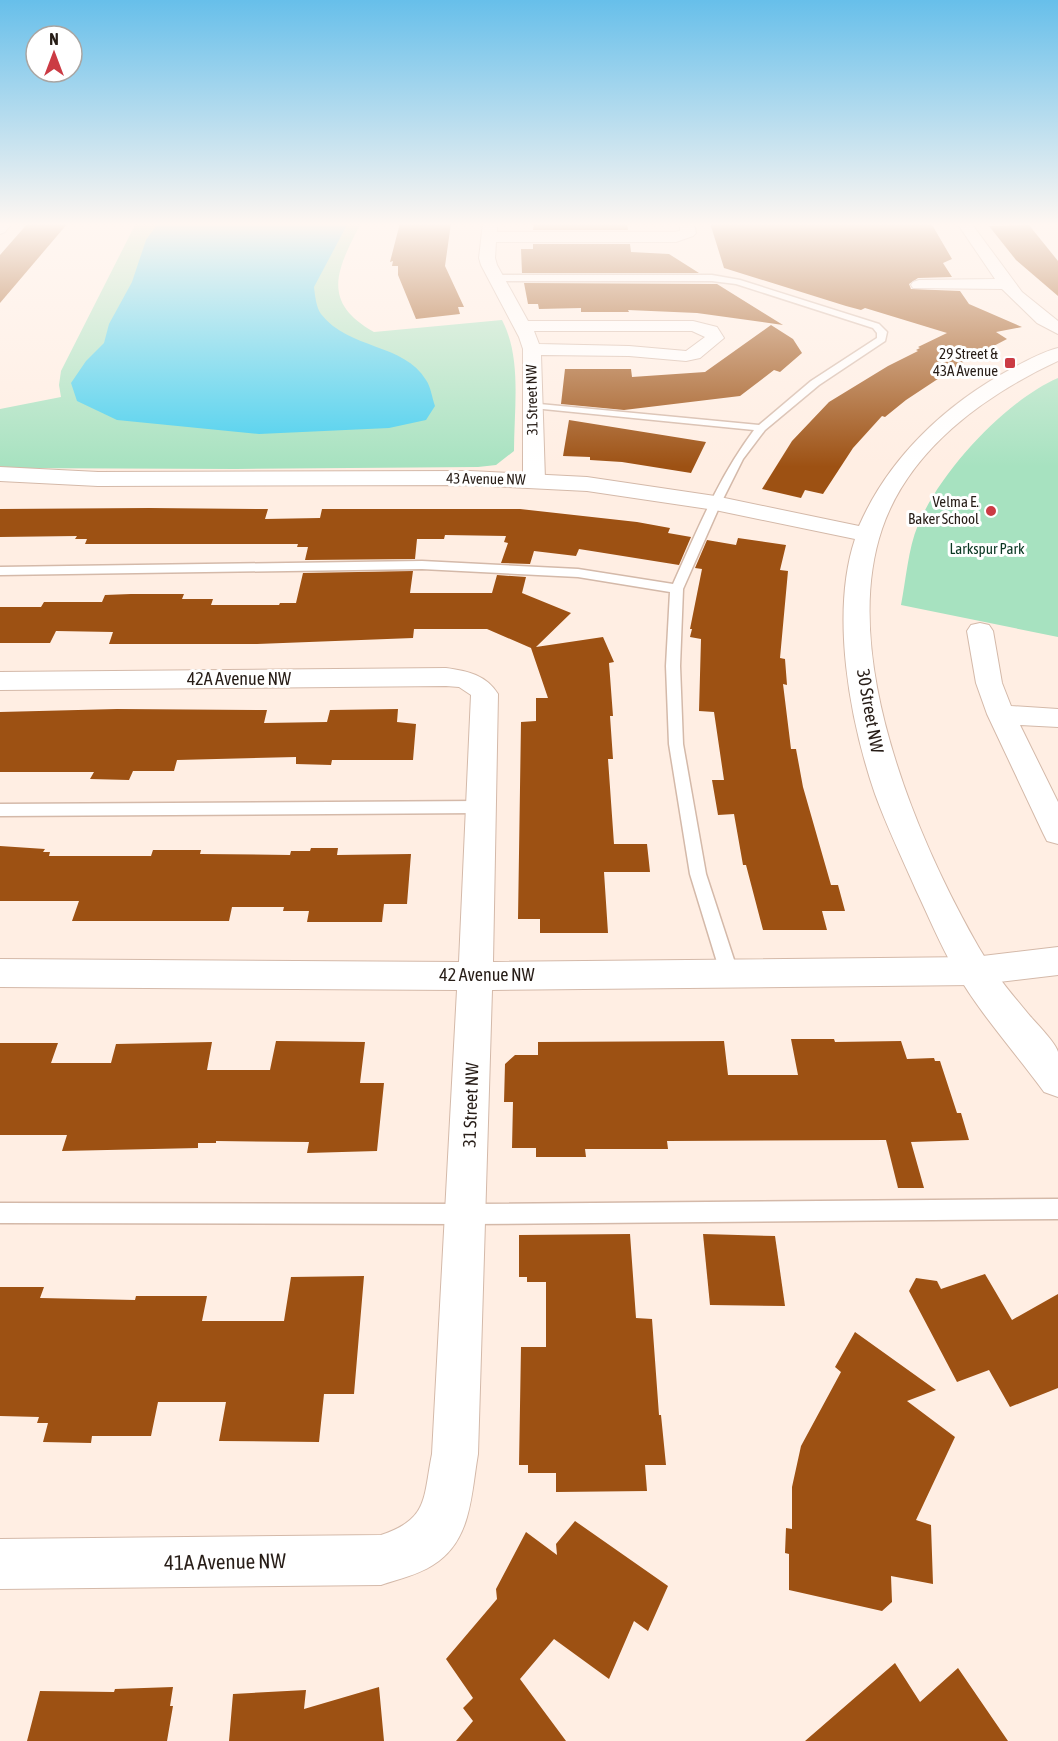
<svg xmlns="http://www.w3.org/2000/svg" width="1058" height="1741" viewBox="0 0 1058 1741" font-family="'Asap Condensed',sans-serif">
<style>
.green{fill:#a7e2c0}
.water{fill:#46cfee}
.building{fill:#9d5113}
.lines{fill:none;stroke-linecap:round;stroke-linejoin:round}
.service-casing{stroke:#d4b9a9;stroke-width:3}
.minor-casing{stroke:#d4b9a9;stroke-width:2}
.tertiary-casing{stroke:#d4b9a9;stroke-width:2}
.service{fill:#fff;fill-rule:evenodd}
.minor{fill:#fff;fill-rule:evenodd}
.tertiary{fill:#fff;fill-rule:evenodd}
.poi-dot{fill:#cb3b44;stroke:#fff;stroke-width:2}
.labels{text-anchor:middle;stroke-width:6;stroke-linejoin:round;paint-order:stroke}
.far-poi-label{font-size:15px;fill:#271d17;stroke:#fff;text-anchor:end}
.far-street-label{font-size:15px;fill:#271d17;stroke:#fff}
.far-park-label{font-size:15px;fill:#0a3722;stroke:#fff}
.street-label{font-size:18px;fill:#271d17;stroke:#fff}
.near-street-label{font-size:21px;fill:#271d17;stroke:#fff}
</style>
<rect width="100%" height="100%" fill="#ffeee3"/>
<g class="green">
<path d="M136 223H361C337 269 320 302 374 332L502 320C522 358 514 408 514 451L496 465 478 467 236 469 0 468V409L61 397 59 385 61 371Z"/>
<path d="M1058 378V637L901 605C906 580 908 549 918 525 940 472 1005 401 1058 378Z"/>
</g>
<path class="water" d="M158 223H348L314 287C315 295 316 307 321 314 349 350 404 343 426 380 431 387 432 398 435 406L426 420 389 428 259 434 117 420 77 401 71 383 86 361 104 343 109 324 132 282 146 240Z"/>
<g class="building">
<polygon points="28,223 68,223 0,303 0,255"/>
<polygon points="400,223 451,223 445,266 464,307 458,307 460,314 416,319 398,275 398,266 392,266 393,261 390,262"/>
<polygon points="534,223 627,223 628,230 533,230"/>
<polygon points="710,223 931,223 952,259 943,263 952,277 918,278 909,284 911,289 960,291 969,304 1022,327 996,332 1007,339 965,361 906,400 885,417 882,416 853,448 823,494 805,490 801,498 762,489 792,441 829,402 888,366 918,351 916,350 920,348 918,347 947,333 865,308 861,310 846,306 724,268"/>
<polygon points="1029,225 1058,261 1058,296 1016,260 989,226"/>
<polygon points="533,244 630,244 631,252 669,254 699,273 522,273 521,249 533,249"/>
<polygon points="524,283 717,284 783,325 697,313 628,310 629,312 581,312 581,308 539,309 538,304 528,304"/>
<polygon points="771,325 793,339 802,353 780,372 774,370 740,396 624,410 561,404 565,369 631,369 632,377 705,372"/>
<polygon points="569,420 706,442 691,473 622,462 590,460 590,457 563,456"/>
<polygon points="149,508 268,509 265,519 320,518 322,509 520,509 637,522 670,528 668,533 691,537 679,565 579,549 576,556 534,551 530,564 501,563 508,543 504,542 506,536 445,535 444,539 417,539 415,559 305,560 308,547 297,547 298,544 85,544 87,539 75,539 77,536 0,537 0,509"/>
<polygon points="738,538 786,545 780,570 788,571 780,658 785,659 787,685 783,684 791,749 796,749 803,787 831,885 838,885 845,911 822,911 827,930 763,930 746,865 743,865 734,814 718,815 712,780 724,780 714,712 699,711 701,639 690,637 692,629 690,629 702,569 695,568 707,540 736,545"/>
<polygon points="413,571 410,593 492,593 497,575 526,577 522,593 571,613 536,647 603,637 614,662 609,663 613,716 610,716 613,759 608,759 614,844 647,844 650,872 604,872 608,933 540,933 540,919 518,919 521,722 536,721 536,698 548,698 531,648 487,629 414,629 413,638 257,644 109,644 113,632 56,631 50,643 0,643 0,607 41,607 44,602 102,602 105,595 131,594 184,594 182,599 213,599 211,605 279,605 280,603 296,603 303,573"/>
<polygon points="117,709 267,710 264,723 327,722 330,710 398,709 397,722 416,724 413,760 332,760 331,765 296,764 296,757 177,760 174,771 133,771 129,780 90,779 94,772 0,772 0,712"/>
<polygon points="0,846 45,849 43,852 50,852 49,856 151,856 153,850 201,850 200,854 290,855 291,851 310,851 311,848 338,848 337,855 411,854 407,904 384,904 382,922 307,922 309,911 283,911 284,907 232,907 229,921 72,921 79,901 0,901"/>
<polygon points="791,1039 834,1039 835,1042 901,1041 907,1059 934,1058 935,1061 940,1061 957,1113 961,1113 969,1140 911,1142 924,1188 898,1188 886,1140 667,1141 668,1149 585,1149 586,1157 536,1157 536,1148 512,1148 513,1102 504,1102 505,1064 515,1055 538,1055 538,1042 724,1041 728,1075 798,1075"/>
<polygon points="276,1041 365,1042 360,1083 384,1083 377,1151 307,1153 309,1142 216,1141 216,1143 198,1143 198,1148 62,1151 67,1135 0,1135 0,1043 58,1043 51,1063 111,1063 116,1044 212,1042 207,1070 270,1070"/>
<polygon points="630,1234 636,1318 652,1319 659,1415 661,1415 666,1465 645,1465 647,1491 556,1492 556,1473 528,1473 528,1465 519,1465 521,1347 546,1347 546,1282 527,1282 527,1277 519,1277 519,1235"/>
<polygon points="703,1234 775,1236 785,1306 710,1305"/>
<polygon points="985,1274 1012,1320 1058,1294 1058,1388 1010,1407 989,1370 957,1382 909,1291 916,1278 937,1281 941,1289"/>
<polygon points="364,1276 354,1394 324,1394 319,1442 219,1441 226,1402 158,1402 151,1436 92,1436 91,1443 43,1442 48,1423 37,1423 39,1417 0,1416 0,1287 44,1287 40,1298 135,1300 136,1296 207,1296 202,1321 284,1321 291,1277"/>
<polygon points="855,1332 936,1390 907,1401 955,1437 916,1520 931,1525 933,1584 891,1576 892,1602 882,1611 789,1590 789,1554 785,1553 786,1528 792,1529 792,1487 801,1446 841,1372 835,1367"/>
<polygon points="575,1521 668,1586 648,1631 634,1621 609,1679 554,1639 520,1679 566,1741 456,1741 473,1721 463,1708 473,1698 446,1659 497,1599 496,1589 526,1532 557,1555 556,1544"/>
<polygon points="895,1663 920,1702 958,1668 1008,1741 805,1741"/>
<polygon points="173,1687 170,1706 173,1706 167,1741 27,1741 40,1691 114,1692 115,1689"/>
<polygon points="379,1687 384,1741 229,1741 233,1694 306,1690 304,1709"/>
</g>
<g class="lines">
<g class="service-casing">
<g id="service">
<path d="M712 275 740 280 879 324 887 332 885 341 819 385 765 430 743 459 721 503 683 589 680 666 683 744 706 874 738 972 735 977 729 979 723 977 720 972 690 874 669 744 666 666 670 592 578 577 422 569 0 575V567L422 561 578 569 673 584C697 531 718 478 754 430L533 408 529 407V403L759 425 811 381 877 338V333L873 328 736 284 712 281H495L491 278 495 275Z"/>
<polygon points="480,801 486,803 488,807 486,811 480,813 0,816 0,804"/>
<polygon points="1058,1199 1058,1219 467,1224 0,1223 0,1203 467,1204"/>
</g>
</g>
<g class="minor-casing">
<g id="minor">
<polygon points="0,223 12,223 5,232 0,234"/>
<path d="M483 223H497V232H675L680 231V223H694L696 233 693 236 676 242H496L495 258 497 265 528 321H693L717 327 724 338 700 358 686 361 629 356 541 355 545 480 542 485 534 486 526 485 523 480V349L519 337 481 265 479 258ZM534 331H692L705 337 686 351 629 346 539 344Z"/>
<polygon points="957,223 971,223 1022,292 1058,321 1058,334 1037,323 1002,289 913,288 911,285 913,282 919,280 995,279"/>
<polygon points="980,623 989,625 993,631 1002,683 1011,706 1058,709 1058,727 1020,725 1058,802 1058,844 1047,841 1043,833 987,714 976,683 967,631 971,625"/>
<path d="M446 668C468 671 486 675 498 694L493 962 974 957 1058 947V975L974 985 492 990 478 1454C471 1494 472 1541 433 1565 418 1575 398 1579 381 1585L0 1589V1539L381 1535C429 1519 423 1498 432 1454L457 990 0 987V959L459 962 471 695 459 687 446 686 0 690V672Z"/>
</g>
</g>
<g class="tertiary-casing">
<path id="tertiary" d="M1058 348V361C985 395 909 449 882 529 840 653 913 830 974 939 989 967 1010 992 1030 1016 1037 1024 1056 1043 1058 1052 1058 1065 1058 1083 1058 1097L1044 1092C1015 1052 981 1015 956 972 940 945 929 917 916 890 902 858 887 827 875 794 850 721 830 614 855 539L715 510 587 491 470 485 98 486 0 481V467L98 472 470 471 587 477 715 496 859 526C889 457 946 404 1011 369 1026 361 1042 352 1058 348Z"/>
</g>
<use href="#service" class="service"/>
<use href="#minor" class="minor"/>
<use href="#tertiary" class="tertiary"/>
</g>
<linearGradient id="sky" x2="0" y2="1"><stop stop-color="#67bfea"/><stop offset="0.48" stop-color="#fff7f2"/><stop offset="1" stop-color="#fff7f2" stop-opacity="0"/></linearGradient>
<rect width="1058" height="467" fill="url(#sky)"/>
<g class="poi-dot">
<rect x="1004" y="357" width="12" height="12" rx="3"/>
<circle cx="991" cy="511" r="6"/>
</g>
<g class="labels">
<g class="far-poi-label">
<text x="998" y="359">29 Street &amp;<tspan x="998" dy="17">43A Avenue</tspan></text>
<text x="979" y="507">Velma E.<tspan x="979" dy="17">Baker School</tspan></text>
</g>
<g class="far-street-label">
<text transform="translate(532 400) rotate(-91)" y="5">31 Street NW</text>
<text transform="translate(486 479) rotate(1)" y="5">43 Avenue NW</text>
</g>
<g class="far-park-label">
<text x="987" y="554">Larkspur Park</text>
</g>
<g class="street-label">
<text x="239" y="685">42A Avenue NW</text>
<text transform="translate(870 711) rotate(80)" y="6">30 Street NW</text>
<text x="487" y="981">42 Avenue NW</text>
<text transform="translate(471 1105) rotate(-88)" y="6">31 Street NW</text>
</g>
<g class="near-street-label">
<text transform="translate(225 1562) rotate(-1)" y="7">41A Avenue NW</text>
</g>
</g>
<g transform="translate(54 54)"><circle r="28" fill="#ffffff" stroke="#a9a5a2" stroke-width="1.5"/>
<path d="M0-4.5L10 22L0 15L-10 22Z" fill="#cb3b44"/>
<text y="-9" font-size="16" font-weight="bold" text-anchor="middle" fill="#271d17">N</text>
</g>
</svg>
